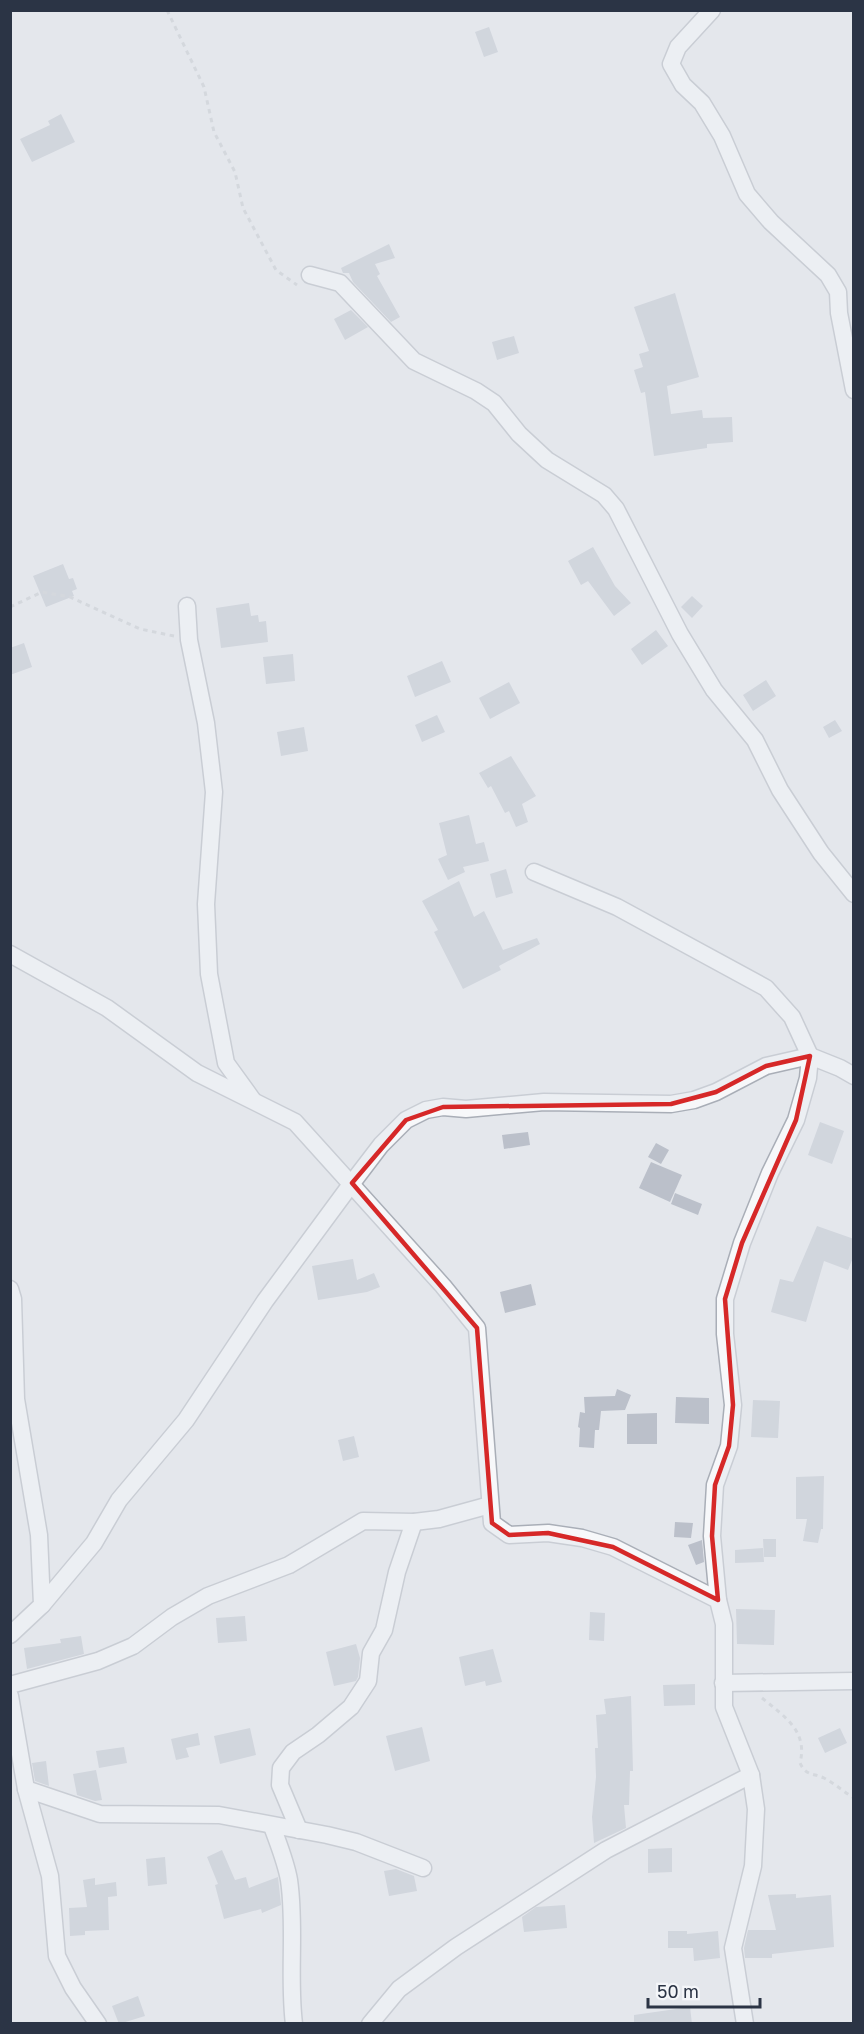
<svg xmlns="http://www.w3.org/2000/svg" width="864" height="2034" viewBox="0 0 864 2034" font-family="'Golos Text',sans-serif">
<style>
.building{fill:#bbc0ca}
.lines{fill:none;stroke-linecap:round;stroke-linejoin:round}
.minor-casing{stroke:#a9aeb7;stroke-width:19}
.path{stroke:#c2c5cb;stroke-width:3;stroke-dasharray:4.5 4.5;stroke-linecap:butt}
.minor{stroke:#f7f8fa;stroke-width:16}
.marked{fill:none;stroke:#d62828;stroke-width:4.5;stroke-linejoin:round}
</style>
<rect width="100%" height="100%" fill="#e4e7ec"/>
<g class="building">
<polygon points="489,27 498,52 484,57 475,32"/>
<polygon points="61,114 75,142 32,162 20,139 50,125 48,121"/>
<polygon points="389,244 395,258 375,264 380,274 377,276 400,317 391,322 353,282 349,273 343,273 341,268"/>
<polygon points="675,293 699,377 667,386 671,414 702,410 703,418 732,417 733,442 707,444 707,448 654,456 645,392 641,393 634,370 643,367 639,354 649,351 634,307"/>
<polygon points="351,310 368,327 345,340 334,319"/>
<polygon points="514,336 519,353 497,360 492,342"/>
<polygon points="593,547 615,586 631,603 614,616 588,581 581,585 568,561"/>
<polygon points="63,564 69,579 73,578 77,589 72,591 74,596 46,607 33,576"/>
<polygon points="692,596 703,606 692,618 681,607"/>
<polygon points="249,603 251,616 258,615 259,622 266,621 268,642 221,648 216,608"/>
<polygon points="656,630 668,646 642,665 631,649"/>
<polygon points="24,643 32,667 10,675 10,648"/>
<polygon points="293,654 295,681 266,684 263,657"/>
<polygon points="442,661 451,682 415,697 407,676"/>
<polygon points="766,680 776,696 753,711 743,695"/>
<polygon points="509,682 520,703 490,719 479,698"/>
<polygon points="437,715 445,732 422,742 415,725"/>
<polygon points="835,720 842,731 829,738 823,727"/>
<polygon points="304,727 308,751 281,756 277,732"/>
<polygon points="511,756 536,796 522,804 528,822 516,827 509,811 505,813 491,786 488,788 479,773"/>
<polygon points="469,815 476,844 484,842 489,861 463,867 465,872 448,880 438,859 447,855 439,823"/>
<polygon points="506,869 513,893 496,898 490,874"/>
<polygon points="459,881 474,917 484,911 503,950 537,938 540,944 499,966 501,970 463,989 434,932 438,930 422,901"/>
<polygon points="820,1122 844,1131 832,1164 808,1155"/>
<polygon points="528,1132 530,1145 504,1149 502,1135"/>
<polygon points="656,1143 669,1150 661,1164 648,1157"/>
<polygon points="651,1162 682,1175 670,1202 639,1188"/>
<polygon points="675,1193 702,1204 698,1215 671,1204"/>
<polygon points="817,1226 854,1239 854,1255 848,1270 824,1261 806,1322 771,1312 780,1279 793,1282"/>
<polygon points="353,1259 357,1280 374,1273 380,1287 367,1292 318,1300 312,1266"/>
<polygon points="531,1284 536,1305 505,1313 500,1292"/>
<polygon points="617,1389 631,1395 625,1410 601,1411 599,1430 595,1430 594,1448 579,1447 580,1428 578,1427 580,1412 585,1413 584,1397 615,1396"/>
<polygon points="676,1397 709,1398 709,1424 675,1423"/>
<polygon points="753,1400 780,1401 778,1438 751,1437"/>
<polygon points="657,1413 657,1444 627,1444 627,1414"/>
<polygon points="354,1436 359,1457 343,1461 338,1440"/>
<polygon points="824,1476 823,1529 821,1529 818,1543 803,1541 807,1519 796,1519 796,1477"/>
<polygon points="675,1522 693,1523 691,1538 674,1537"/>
<polygon points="763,1539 776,1539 776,1557 764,1557"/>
<polygon points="702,1540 704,1562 696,1565 688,1545"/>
<polygon points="763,1548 764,1562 735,1563 735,1550"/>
<polygon points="736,1609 775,1610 774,1645 737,1644"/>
<polygon points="590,1612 605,1613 604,1641 589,1640"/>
<polygon points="245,1616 247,1641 218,1643 216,1618"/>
<polygon points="81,1636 84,1654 27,1669 24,1648 61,1643 60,1639"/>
<polygon points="356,1644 360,1658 358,1677 356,1681 334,1686 326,1652"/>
<polygon points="493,1649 502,1682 486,1686 485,1681 465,1686 459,1657"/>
<polygon points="695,1684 695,1705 664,1706 663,1685"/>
<polygon points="631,1696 633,1771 630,1771 629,1805 624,1805 626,1828 594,1843 592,1817 596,1777 595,1748 598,1748 596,1715 606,1714 604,1699"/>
<polygon points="422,1727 430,1761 395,1771 386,1736"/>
<polygon points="250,1728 256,1755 220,1764 214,1736"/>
<polygon points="840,1728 847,1743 825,1753 818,1738"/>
<polygon points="198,1733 200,1745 186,1748 189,1757 176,1760 171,1739"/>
<polygon points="124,1747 127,1763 99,1768 96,1751"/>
<polygon points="46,1761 49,1786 35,1781 32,1763"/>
<polygon points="96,1770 102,1800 95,1801 77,1795 73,1774"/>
<polygon points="672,1848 672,1872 648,1873 648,1849"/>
<polygon points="222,1850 235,1880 246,1877 249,1888 278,1877 281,1905 262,1913 261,1909 224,1919 215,1885 218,1884 207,1857"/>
<polygon points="165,1857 167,1884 148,1886 146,1859"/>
<polygon points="396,1869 414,1876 417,1891 389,1896 384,1871"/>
<polygon points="95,1878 95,1885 116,1882 117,1896 108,1897 109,1930 85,1931 85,1935 70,1936 69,1908 87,1907 83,1880"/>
<polygon points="796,1894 796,1898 831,1895 834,1947 772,1954 772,1958 745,1958 744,1948 748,1930 776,1930 768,1895"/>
<polygon points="565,1905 567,1928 524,1932 522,1917 536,1907"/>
<polygon points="668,1931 687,1931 687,1934 718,1931 720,1958 694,1961 693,1948 668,1948"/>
<polygon points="138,1996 145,2016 119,2024 112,2006"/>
<polygon points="690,2007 692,2024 634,2024 634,2015"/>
</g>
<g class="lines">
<g class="minor-casing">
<g id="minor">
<polyline points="712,10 678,47 671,64 683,85 702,103 722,136 747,194 771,222 828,275 838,292 839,313 854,390"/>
<polyline points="310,275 340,283 414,361 476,391 494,403 519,434 547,460 604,495 616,509 680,634 714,690 755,740 780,790 821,853 854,894"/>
<polyline points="187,606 189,640 206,723 214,792 206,904 209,974 226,1063 252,1099"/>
<polyline points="534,872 617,907 766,988 792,1017 810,1056 808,1078 796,1120 770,1173 742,1243 725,1299 725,1334 733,1405 729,1446 715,1485 712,1536 718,1600"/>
<polyline points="10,954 107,1008 197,1073 295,1122 443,1286 477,1328 492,1523 509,1535 548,1533 582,1538 613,1547 718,1600 724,1624 724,1707 751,1775 756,1809 753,1866 733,1948 745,2024"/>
<polyline points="10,1289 13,1299 16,1399 39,1535 42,1605 10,1635"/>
<polyline points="42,1605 94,1543 119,1500 186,1420 265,1301 352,1183 381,1145 406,1120 426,1110 443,1107 466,1109 544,1102 671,1104 694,1100 716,1092 766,1066 810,1056 840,1068 854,1076"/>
<polyline points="723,1683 854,1681"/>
<polyline points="10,1685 98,1661 133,1646 172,1617 208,1596 289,1565 363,1521 414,1522 439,1519 490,1505"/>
<polyline points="10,1696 26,1789 50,1876 57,1956 73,1988 98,2024"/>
<polyline points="26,1789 100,1814 219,1815 327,1835 356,1842 423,1868"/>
<path d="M272 1826C278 1843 286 1862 289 1880 296 1927 288 1976 294 2024"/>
<polyline points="299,1830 280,1785 281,1768 293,1752 318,1735 351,1707 368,1681 371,1653 384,1630 397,1572 414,1522"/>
<polyline points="370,2024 399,1989 456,1947 606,1850 751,1775"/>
</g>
</g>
<g class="path">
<polyline points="167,10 204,87 214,132 235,172 243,208 276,270 297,285"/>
<polyline points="10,607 42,592 70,597 140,629 174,636"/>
<path d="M762 1698C785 1717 808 1731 800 1763 806 1776 813 1773 824 1778 834 1783 844 1792 854 1798"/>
</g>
<use href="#minor" class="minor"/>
</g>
<path d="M0 0H864V2034H0ZM810 1056 796 1120 742 1243 725 1299 733 1405 729 1446 715 1485 712 1536 718 1600 613 1547 548 1533 509 1535 492 1523 477 1328 352 1183 406 1120 443 1107 671 1104 716 1092 766 1066Z" fill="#e4e7ec" fill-opacity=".55" fill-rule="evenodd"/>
<path class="marked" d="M810 1056 796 1120 742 1243 725 1299 733 1405 729 1446 715 1485 712 1536 718 1600 613 1547 548 1533 509 1535 492 1523 477 1328 352 1183 406 1120 443 1107 671 1104 716 1092 766 1066Z"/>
<rect width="864" height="2034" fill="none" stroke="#2b3445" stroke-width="24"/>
<path d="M648 1998v9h112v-9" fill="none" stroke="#2b3445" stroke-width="3"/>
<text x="657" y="1998" font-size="18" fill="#2b3445" stroke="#f4f6f9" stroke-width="4.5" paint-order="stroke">50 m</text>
</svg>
